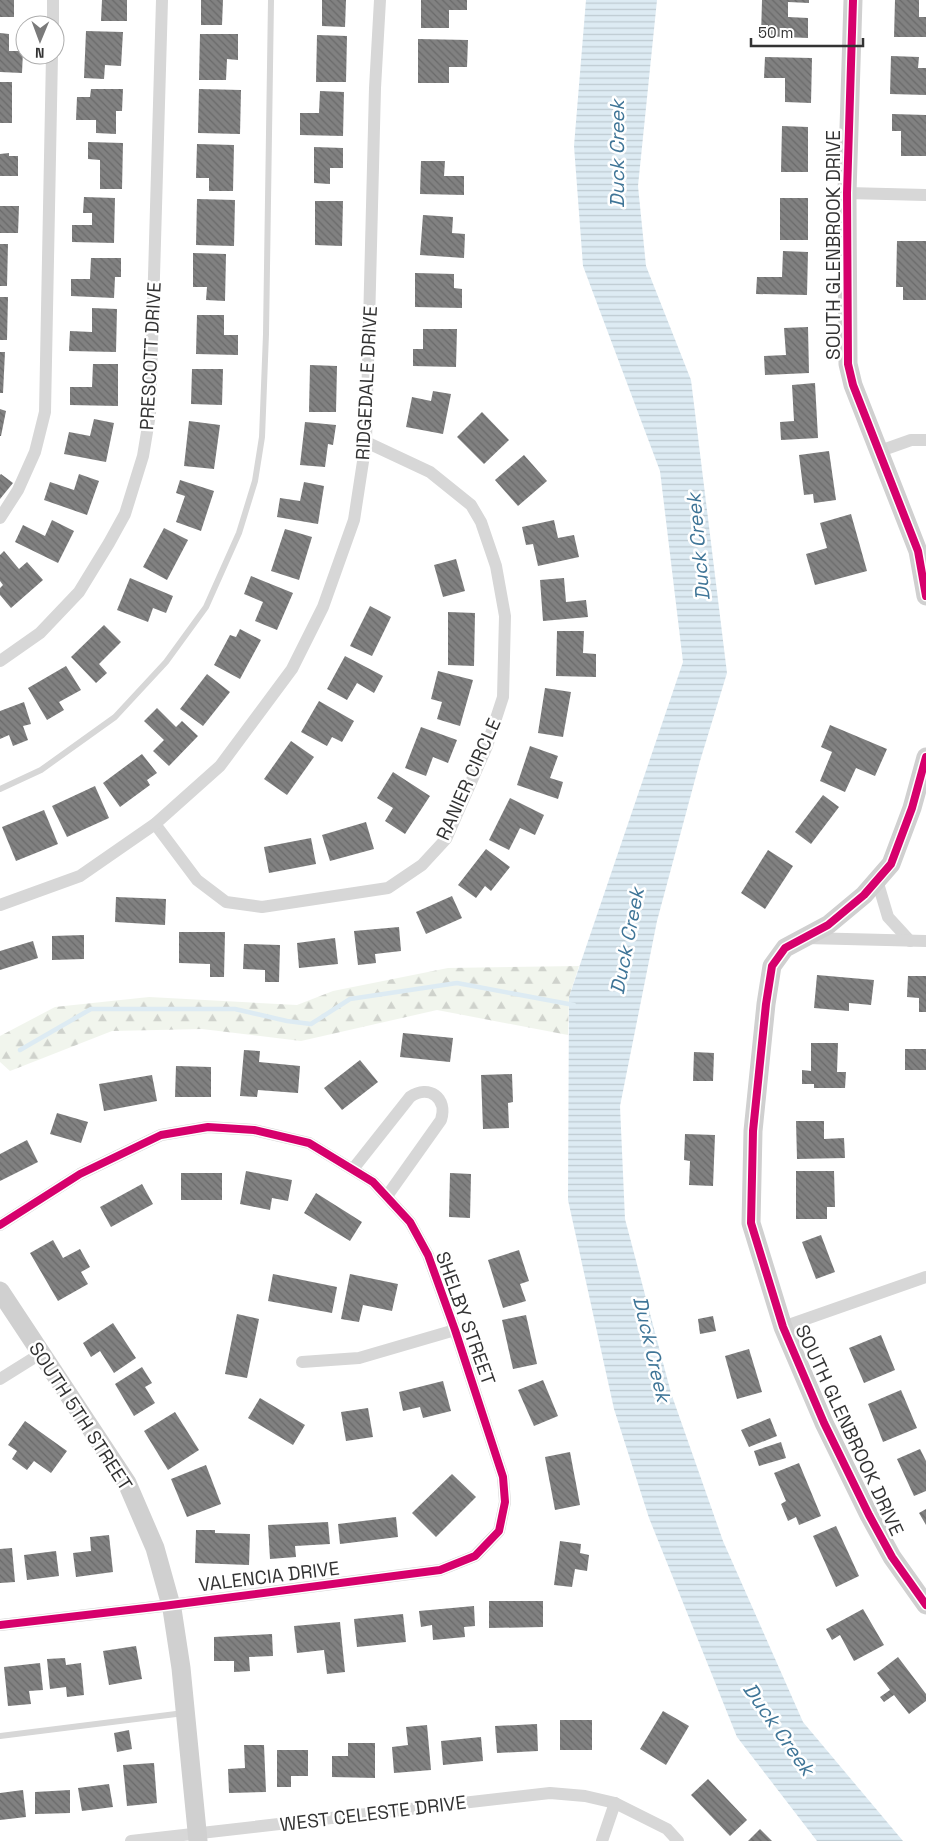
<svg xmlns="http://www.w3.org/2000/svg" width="926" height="1841" viewBox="0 0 926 1841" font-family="'Space Grotesk',sans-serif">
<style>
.forest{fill:url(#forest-firs)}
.water{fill:url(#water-rules)}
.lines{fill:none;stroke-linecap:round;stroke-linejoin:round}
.stream{stroke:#ddebf3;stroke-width:4.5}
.building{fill:url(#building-back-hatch)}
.lane{stroke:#d7d7d7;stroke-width:6}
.street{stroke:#d7d7d7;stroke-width:12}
.secondary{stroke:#d0d0d0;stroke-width:19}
.cycleway-casing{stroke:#fff;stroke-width:11}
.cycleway{stroke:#d6006c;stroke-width:8}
.labels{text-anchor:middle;stroke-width:5;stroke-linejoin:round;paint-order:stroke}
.street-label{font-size:19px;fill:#333;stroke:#fff}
.water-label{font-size:20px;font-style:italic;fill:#3f7597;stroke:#fff}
</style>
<defs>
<pattern id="forest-firs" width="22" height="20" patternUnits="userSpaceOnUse" patternTransform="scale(1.25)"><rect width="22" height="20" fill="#f1f5ed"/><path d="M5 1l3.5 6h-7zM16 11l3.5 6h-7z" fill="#cfd2cc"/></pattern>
<pattern id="water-rules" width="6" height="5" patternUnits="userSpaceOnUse" patternTransform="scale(1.25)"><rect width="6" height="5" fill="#ddebf3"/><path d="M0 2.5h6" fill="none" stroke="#becad1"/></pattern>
<pattern id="building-back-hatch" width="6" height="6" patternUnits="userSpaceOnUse" patternTransform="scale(1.25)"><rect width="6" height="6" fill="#818181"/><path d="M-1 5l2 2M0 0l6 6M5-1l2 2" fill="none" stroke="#6a6a6a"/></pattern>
</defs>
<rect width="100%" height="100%" fill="#fff"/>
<polygon class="forest" points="579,966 569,997 568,1035 437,1010 301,1041 202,1029 112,1031 10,1071 0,1062 0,1036 55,1007 149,997 297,1005 333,991 448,968"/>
<polygon class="water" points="586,0 657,0 638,186 646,266 691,380 727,673 700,761 657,921 620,1106 625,1219 671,1393 723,1541 803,1722 903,1841 817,1841 737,1737 649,1518 614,1409 568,1200 569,997 683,662 660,471 583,266 574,146"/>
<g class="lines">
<polyline class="stream" points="20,1050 91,1009 235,1009 287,1021 311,1024 350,999 457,983 574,1005"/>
</g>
<g class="building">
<rect x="0" y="0" width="14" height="17"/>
<polygon points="102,0 127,0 127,21 101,21"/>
<polygon points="201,0 223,0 222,25 201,25"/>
<polygon points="322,0 346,0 345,27 322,26"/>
<polygon points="421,0 467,0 467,10 449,10 449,28 421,28"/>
<polygon points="762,0 809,0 809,3 788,2 788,17 808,18 808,38 761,36"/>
<polygon points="895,0 919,0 919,17 926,17 926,37 894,37"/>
<polygon points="86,31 123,32 121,66 105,65 104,79 84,78"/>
<polygon points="0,33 9,34 9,51 23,51 22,73 0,72"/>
<polygon points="200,34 238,34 238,60 227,59 226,80 199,80"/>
<polygon points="317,35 347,36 346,82 316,82"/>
<polygon points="418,39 468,40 467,67 449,67 449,83 418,83"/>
<polygon points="891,56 919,57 918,68 926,68 926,95 890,94"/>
<polygon points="765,57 812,58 811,103 785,102 785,78 764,78"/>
<rect x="0" y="82" width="12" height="41"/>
<polygon points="91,89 123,89 122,111 116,111 116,134 96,133 96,120 76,120 77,97 90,97"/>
<polygon points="199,89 241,90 240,134 198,133"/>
<polygon points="320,91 344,92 343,136 300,135 300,113 319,113"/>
<polygon points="892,114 926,115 926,156 901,156 901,131 892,131"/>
<polygon points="782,126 808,127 808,172 781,172"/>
<polygon points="88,142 123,143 122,189 100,189 100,160 88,159"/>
<polygon points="197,144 234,145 233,191 209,191 209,178 196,178"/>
<polygon points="314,147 343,148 343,168 330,168 330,184 314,183"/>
<polygon points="9,153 9,156 18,156 18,176 0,176 0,154"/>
<polygon points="421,161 445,161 444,176 464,176 464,195 420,194"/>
<polygon points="84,197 115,198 114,243 72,242 72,225 92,225 92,213 83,213"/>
<rect x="780" y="198" width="28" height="42"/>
<polygon points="197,199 235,200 234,246 196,245"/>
<polygon points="315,201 343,201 342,246 315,245"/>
<polygon points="0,206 19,206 18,233 0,233"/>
<polygon points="423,215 453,217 452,233 465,234 464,258 420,255"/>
<polygon points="897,241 926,241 926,300 903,300 903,287 896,287"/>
<polygon points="0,244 8,244 7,286 0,286"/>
<polygon points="783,251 808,252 807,295 756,294 757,277 782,277"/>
<polygon points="193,253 226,254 225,301 206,300 207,287 193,287"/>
<polygon points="91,258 121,258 121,277 115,277 114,298 71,296 71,279 90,279"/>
<polygon points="415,273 454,274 454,288 462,289 462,308 415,307"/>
<polygon points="0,297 8,297 7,340 0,340"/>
<polygon points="92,308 117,309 116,352 69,351 70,331 92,332"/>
<polygon points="197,315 224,315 224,335 238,335 238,355 196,354"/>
<polygon points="808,327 809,373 765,375 764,356 786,355 784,328"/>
<polygon points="423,329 457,329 456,367 413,366 413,349 423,349"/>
<polygon points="0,352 5,352 3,393 0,393"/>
<polygon points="93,364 118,364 118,406 70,405 70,387 92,387"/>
<polygon points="310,365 337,366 336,412 309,412"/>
<polygon points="192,369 223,369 222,405 191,404"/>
<polygon points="815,383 818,438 781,440 780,422 794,421 792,385"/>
<polygon points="433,391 451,394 443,434 406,427 412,397 431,401"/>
<polygon points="0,409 6,411 1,436 0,436"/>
<polygon points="482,412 509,440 484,464 457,437"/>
<polygon points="94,419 114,423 106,462 64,454 69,432 90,436"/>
<polygon points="189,421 220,425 214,469 184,466"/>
<polygon points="305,422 336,425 333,445 328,444 325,467 300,465"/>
<polygon points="829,451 836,500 814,503 813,494 804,495 799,455"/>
<polygon points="524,455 547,481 518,506 495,480"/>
<polygon points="1,474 13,483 0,499 0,475"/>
<polygon points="79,474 99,481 87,515 44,500 50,482 74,490"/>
<polygon points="180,480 214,491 201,531 176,522 185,496 176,493"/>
<polygon points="304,482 324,486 318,524 277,517 280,498 300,501"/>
<polygon points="851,514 867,571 815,585 806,554 827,548 820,523"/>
<polygon points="52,520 74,531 58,563 15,542 23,525 45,536"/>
<polygon points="554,520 558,538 574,535 579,557 538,566 533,544 526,545 522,527"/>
<polygon points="164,528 188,540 167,580 143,567"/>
<polygon points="285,529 312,537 299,580 271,571"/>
<polygon points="4,551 19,569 27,562 43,580 11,608 0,595 0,588 3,585 0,581 0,555"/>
<polygon points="456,559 465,591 443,597 434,565"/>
<polygon points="251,576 293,593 277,630 255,621 263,602 244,594"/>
<polygon points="130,578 173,596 166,613 153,608 148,622 117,610"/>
<polygon points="564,578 566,602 586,600 588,617 543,621 540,580"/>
<polygon points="370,606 391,617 372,656 350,646"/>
<polygon points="448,612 475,613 474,666 448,665"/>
<polygon points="104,625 121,642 99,664 107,673 96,683 71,657"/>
<polygon points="240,629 261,640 240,679 214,665 230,635 236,637"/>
<polygon points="557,631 584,631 583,653 596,654 596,677 556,676"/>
<polygon points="345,656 383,676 374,693 357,683 347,700 327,689"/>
<polygon points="66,666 81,690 59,702 64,710 47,720 28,688"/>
<polygon points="438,671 473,680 460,726 437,719 442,702 431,699"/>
<polygon points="207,674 230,692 203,726 180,709"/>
<polygon points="545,688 571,692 563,737 538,733"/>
<polygon points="319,701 354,721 342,742 332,737 327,746 301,732"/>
<polygon points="24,702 31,724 23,726 28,740 13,746 9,735 0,739 0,711"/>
<polygon points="157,708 176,727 182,721 198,736 169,766 153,751 164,740 144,721"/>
<polygon points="830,725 887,749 875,776 856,768 845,792 820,781 832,752 821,747"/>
<polygon points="421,727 457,740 448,763 433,757 426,776 405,768"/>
<polygon points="291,741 314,757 287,795 264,779"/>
<polygon points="530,746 558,756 550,778 563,782 558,799 517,785"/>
<polygon points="142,754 157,773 147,780 150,785 120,807 103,783"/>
<polygon points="393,772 430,796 405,834 385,821 393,808 377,798"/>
<polygon points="95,786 109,818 67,837 52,806"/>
<polygon points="823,795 839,807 811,844 795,832"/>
<polygon points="510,798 544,815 535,835 520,828 509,850 489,840"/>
<polygon points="44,810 58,844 16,861 2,827"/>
<polygon points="366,822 374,849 330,861 322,835"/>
<polygon points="311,838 316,864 269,873 264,847"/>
<polygon points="486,849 510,867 491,891 485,886 476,898 458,885"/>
<polygon points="768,850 793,866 765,909 741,893"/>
<polygon points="452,896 462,918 426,934 416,912"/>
<polygon points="116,897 166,899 165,925 115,922"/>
<polygon points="399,927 401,951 375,954 376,963 358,965 354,931"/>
<polygon points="179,932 225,932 224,977 210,977 210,964 179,963"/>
<polygon points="84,935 84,959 52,960 52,936"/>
<polygon points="335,938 338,964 299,968 297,943"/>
<polygon points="33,941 38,958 0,970 0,951"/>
<polygon points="244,944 280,945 279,982 265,982 265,970 243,969"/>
<polygon points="817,975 874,980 871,1005 849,1003 849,1011 814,1008"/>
<polygon points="908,976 926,976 926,1012 919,1012 919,998 907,997"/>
<polygon points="403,1033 453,1038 450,1062 400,1057"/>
<polygon points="811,1043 838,1043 837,1072 846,1072 845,1088 814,1088 814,1084 802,1084 802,1070 811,1071"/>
<rect x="905" y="1049" width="21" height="21"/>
<polygon points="244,1050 260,1051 259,1062 300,1066 298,1093 258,1090 257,1097 240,1096"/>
<polygon points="694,1052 714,1053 713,1081 693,1081"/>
<polygon points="360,1060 378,1082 342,1110 324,1088"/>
<polygon points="176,1066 211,1067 211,1097 175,1097"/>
<polygon points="512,1074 513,1102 508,1103 509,1128 483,1129 481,1075"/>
<polygon points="152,1075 157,1101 104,1111 99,1084"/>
<polygon points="57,1113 88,1122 81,1143 50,1134"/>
<polygon points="796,1121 824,1121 824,1139 844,1138 845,1158 797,1159"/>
<polygon points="685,1134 715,1135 713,1186 689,1185 690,1161 684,1160"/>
<polygon points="27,1140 38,1162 0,1181 0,1154"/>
<polygon points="246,1171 292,1180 288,1201 272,1198 270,1210 240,1204"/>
<polygon points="796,1171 834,1171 835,1207 827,1207 827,1219 796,1219"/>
<rect x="181" y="1173" width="41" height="27"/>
<polygon points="450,1173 471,1174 470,1218 449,1217"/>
<polygon points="142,1184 153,1204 111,1227 100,1207"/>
<polygon points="316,1193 362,1222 350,1241 304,1213"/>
<polygon points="821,1235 835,1272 816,1279 802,1242"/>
<polygon points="53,1240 63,1258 80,1249 90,1267 81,1272 88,1284 58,1301 30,1253"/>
<polygon points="519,1250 529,1281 520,1284 526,1301 503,1308 488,1260"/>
<polygon points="273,1274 337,1287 332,1313 268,1301"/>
<polygon points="350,1274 398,1284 392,1311 363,1305 359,1322 341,1319"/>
<polygon points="237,1314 259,1319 247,1378 225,1374"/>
<polygon points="526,1315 537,1364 513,1369 502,1320"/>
<polygon points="713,1316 716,1331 700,1334 698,1319"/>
<polygon points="113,1323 136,1358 114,1373 100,1351 91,1357 83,1343"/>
<polygon points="881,1335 895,1370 864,1383 849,1348"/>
<polygon points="749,1349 762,1392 737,1399 725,1356"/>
<polygon points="142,1367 152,1383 145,1387 155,1403 134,1416 115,1384"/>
<polygon points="543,1380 558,1416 534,1426 518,1390"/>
<polygon points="443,1381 451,1411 423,1418 420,1407 403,1411 399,1392"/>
<polygon points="901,1390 917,1428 883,1442 868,1404"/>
<polygon points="260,1398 305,1425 293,1445 248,1418"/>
<polygon points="368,1408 373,1437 346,1441 341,1412"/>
<polygon points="175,1412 199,1450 168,1470 144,1431"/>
<polygon points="770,1418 777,1436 749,1447 741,1430"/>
<polygon points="25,1421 67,1451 51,1473 34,1461 27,1470 12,1459 17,1451 8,1445"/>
<polygon points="781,1442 786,1458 759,1466 754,1451"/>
<polygon points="920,1449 926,1461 926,1491 914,1496 897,1459"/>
<polygon points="570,1452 580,1505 555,1510 545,1457"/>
<polygon points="799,1463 821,1516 799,1525 796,1517 788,1521 781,1504 786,1501 774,1473"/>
<polygon points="206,1465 221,1504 187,1517 171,1479"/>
<polygon points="452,1474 476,1497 436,1537 412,1513"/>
<polygon points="926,1509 926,1525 919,1513"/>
<polygon points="396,1517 398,1537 340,1544 338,1524"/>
<polygon points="328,1522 330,1544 295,1546 296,1557 270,1559 268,1525"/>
<polygon points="836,1526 859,1576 836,1587 813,1536"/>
<polygon points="196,1530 215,1530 215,1533 250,1534 249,1565 195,1563"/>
<polygon points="109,1535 113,1572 76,1577 73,1553 91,1551 90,1537"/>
<polygon points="560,1541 581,1544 580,1553 589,1555 587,1571 575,1569 572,1587 554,1585"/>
<polygon points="12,1548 15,1582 0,1583 0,1549"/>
<polygon points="56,1551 59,1576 27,1580 24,1555"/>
<polygon points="489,1601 543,1601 543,1627 489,1628"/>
<polygon points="474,1606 475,1626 464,1627 465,1637 433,1640 432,1625 421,1627 419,1611"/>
<polygon points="863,1609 884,1645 854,1661 840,1635 832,1640 826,1629"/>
<polygon points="403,1614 406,1642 357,1647 354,1619"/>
<polygon points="340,1622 345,1672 327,1674 324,1650 297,1653 294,1626"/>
<polygon points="272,1634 273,1656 249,1657 250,1671 234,1672 234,1661 214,1661 214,1637"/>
<polygon points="136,1646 142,1679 109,1685 103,1651"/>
<polygon points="898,1657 926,1694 926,1701 909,1714 894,1695 884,1702 880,1697 890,1690 877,1673"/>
<polygon points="65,1658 66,1665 81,1663 84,1695 67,1697 66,1687 50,1689 47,1659"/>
<polygon points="40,1663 43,1690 29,1691 31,1704 8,1706 4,1667"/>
<polygon points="663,1711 689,1726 666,1765 640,1749"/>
<rect x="560" y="1720" width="32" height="30"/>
<polygon points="537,1724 538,1751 497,1753 495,1726"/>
<polygon points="427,1725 431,1770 394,1773 392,1747 408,1745 406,1727"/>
<polygon points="129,1730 132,1749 117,1752 114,1733"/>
<polygon points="481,1737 483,1761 443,1765 441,1741"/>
<polygon points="348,1743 375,1743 375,1778 332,1777 332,1756 348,1756"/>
<polygon points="244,1745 264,1745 266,1792 229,1793 228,1769 245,1768"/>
<polygon points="277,1750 308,1750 308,1776 291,1776 291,1787 277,1787"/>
<polygon points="154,1763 157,1803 127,1806 123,1765"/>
<polygon points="708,1779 747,1820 730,1836 691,1795"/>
<polygon points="109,1784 113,1807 82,1811 78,1788"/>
<polygon points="23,1790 26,1817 0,1820 0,1793"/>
<polygon points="70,1790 70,1813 35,1814 35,1792"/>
<polygon points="760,1829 772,1841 748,1841"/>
</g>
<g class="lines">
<g class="lane">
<polyline points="0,789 41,770 115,717 166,662 206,607 239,533 255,481 262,437 266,334 271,0"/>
<polyline points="0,1736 184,1713"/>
</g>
<g class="street">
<polyline points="53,25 53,0"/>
<polyline points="847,193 926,195"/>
<polyline points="880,451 911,440 926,440"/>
<polyline points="0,518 18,490 35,452 45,412 52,55"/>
<polyline points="0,661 40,633 79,592 109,543 125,514 143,456 150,414 162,0"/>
<polyline points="155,824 197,880 226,902 262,907 388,888 422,865 446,839 487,746 503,697 505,616 496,566 481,522 471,505 430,472 366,442"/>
<polyline points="877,880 888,917 910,941"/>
<polyline points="0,905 80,876 155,824 220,766 292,669 323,607 354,520 366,442 375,88 380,0"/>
<polyline points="806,938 926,941"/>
<path d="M353 1169 410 1097C429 1084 448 1098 441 1120L387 1196"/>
<polyline points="0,1225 80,1174 161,1135 208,1127 254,1130 309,1143 373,1182 410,1222 428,1255 455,1330 503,1477 505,1502 499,1531 475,1556 440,1570 163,1606 0,1625"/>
<polyline points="783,1327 926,1277"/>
<polyline points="302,1362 359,1358 455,1330"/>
<polyline points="0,1379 40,1354"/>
<polyline points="131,1841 550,1793 585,1796 615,1803 667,1829 678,1841"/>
<polyline points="602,1841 615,1803"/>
</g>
<g class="secondary">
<polyline points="853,0 847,193 848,364 853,385 918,551 926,596"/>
<polyline points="926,757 912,808 891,864 864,895 828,925 785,948 772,966 766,1004 753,1131 751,1223 783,1327 824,1423 869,1515 892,1557 926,1605"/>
<polyline points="0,1291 127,1483 155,1548 172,1609 181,1668 198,1841"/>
</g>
<g class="cycleway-casing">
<g id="cycleway">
<polyline points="853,0 847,193 848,364 853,385 918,551 926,596"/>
<polyline points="926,757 912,808 891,864 864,895 828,925 785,948 772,966 766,1004 753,1131 751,1223 783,1327 824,1423 869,1515 892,1557 926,1605"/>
<polyline points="0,1225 80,1174 161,1135 208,1127 254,1130 309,1143 373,1182 410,1222 428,1255 455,1330 503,1477 505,1502 499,1531 475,1556 440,1570 163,1606 0,1625"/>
</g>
</g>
<use href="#cycleway" class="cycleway"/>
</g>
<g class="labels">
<g class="street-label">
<text transform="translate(833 245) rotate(-90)" y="7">SOUTH GLENBROOK DRIVE</text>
<text transform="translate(150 356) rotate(-87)" y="7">PRESCOTT DRIVE</text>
<text transform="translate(366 383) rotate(-87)" y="7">RIDGEDALE DRIVE</text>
<text transform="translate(468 779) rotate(-66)" y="7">RANIER CIRCLE</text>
<text transform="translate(466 1318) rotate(70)" y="7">SHELBY STREET</text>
<text transform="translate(81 1416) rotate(57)" y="7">SOUTH 5TH STREET</text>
<text transform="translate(850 1430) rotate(65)" y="7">SOUTH GLENBROOK DRIVE</text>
<text transform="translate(269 1576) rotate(-7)" y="7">VALENCIA DRIVE</text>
<text transform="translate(373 1813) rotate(-7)" y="7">WEST CELESTE DRIVE</text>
</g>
<g class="water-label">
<text transform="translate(617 154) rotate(-90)" y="7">Duck Creek</text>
<text transform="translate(698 547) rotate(-95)" y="7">Duck Creek</text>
<text transform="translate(627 941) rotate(-79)" y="7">Duck Creek</text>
<text transform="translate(652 1349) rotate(77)" y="7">Duck Creek</text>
<text transform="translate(779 1729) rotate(55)" y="7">Duck Creek</text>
</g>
</g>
<g transform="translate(40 40) rotate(181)"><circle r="24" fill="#ffffff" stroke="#adadad"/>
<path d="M0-4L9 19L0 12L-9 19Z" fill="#7a7a7a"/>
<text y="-8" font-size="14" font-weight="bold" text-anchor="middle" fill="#333333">N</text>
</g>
<path d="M751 38v8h112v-8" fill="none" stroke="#333333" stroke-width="2.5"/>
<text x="758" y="38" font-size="15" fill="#333333" stroke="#ffffff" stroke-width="4" paint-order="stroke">50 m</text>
</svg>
